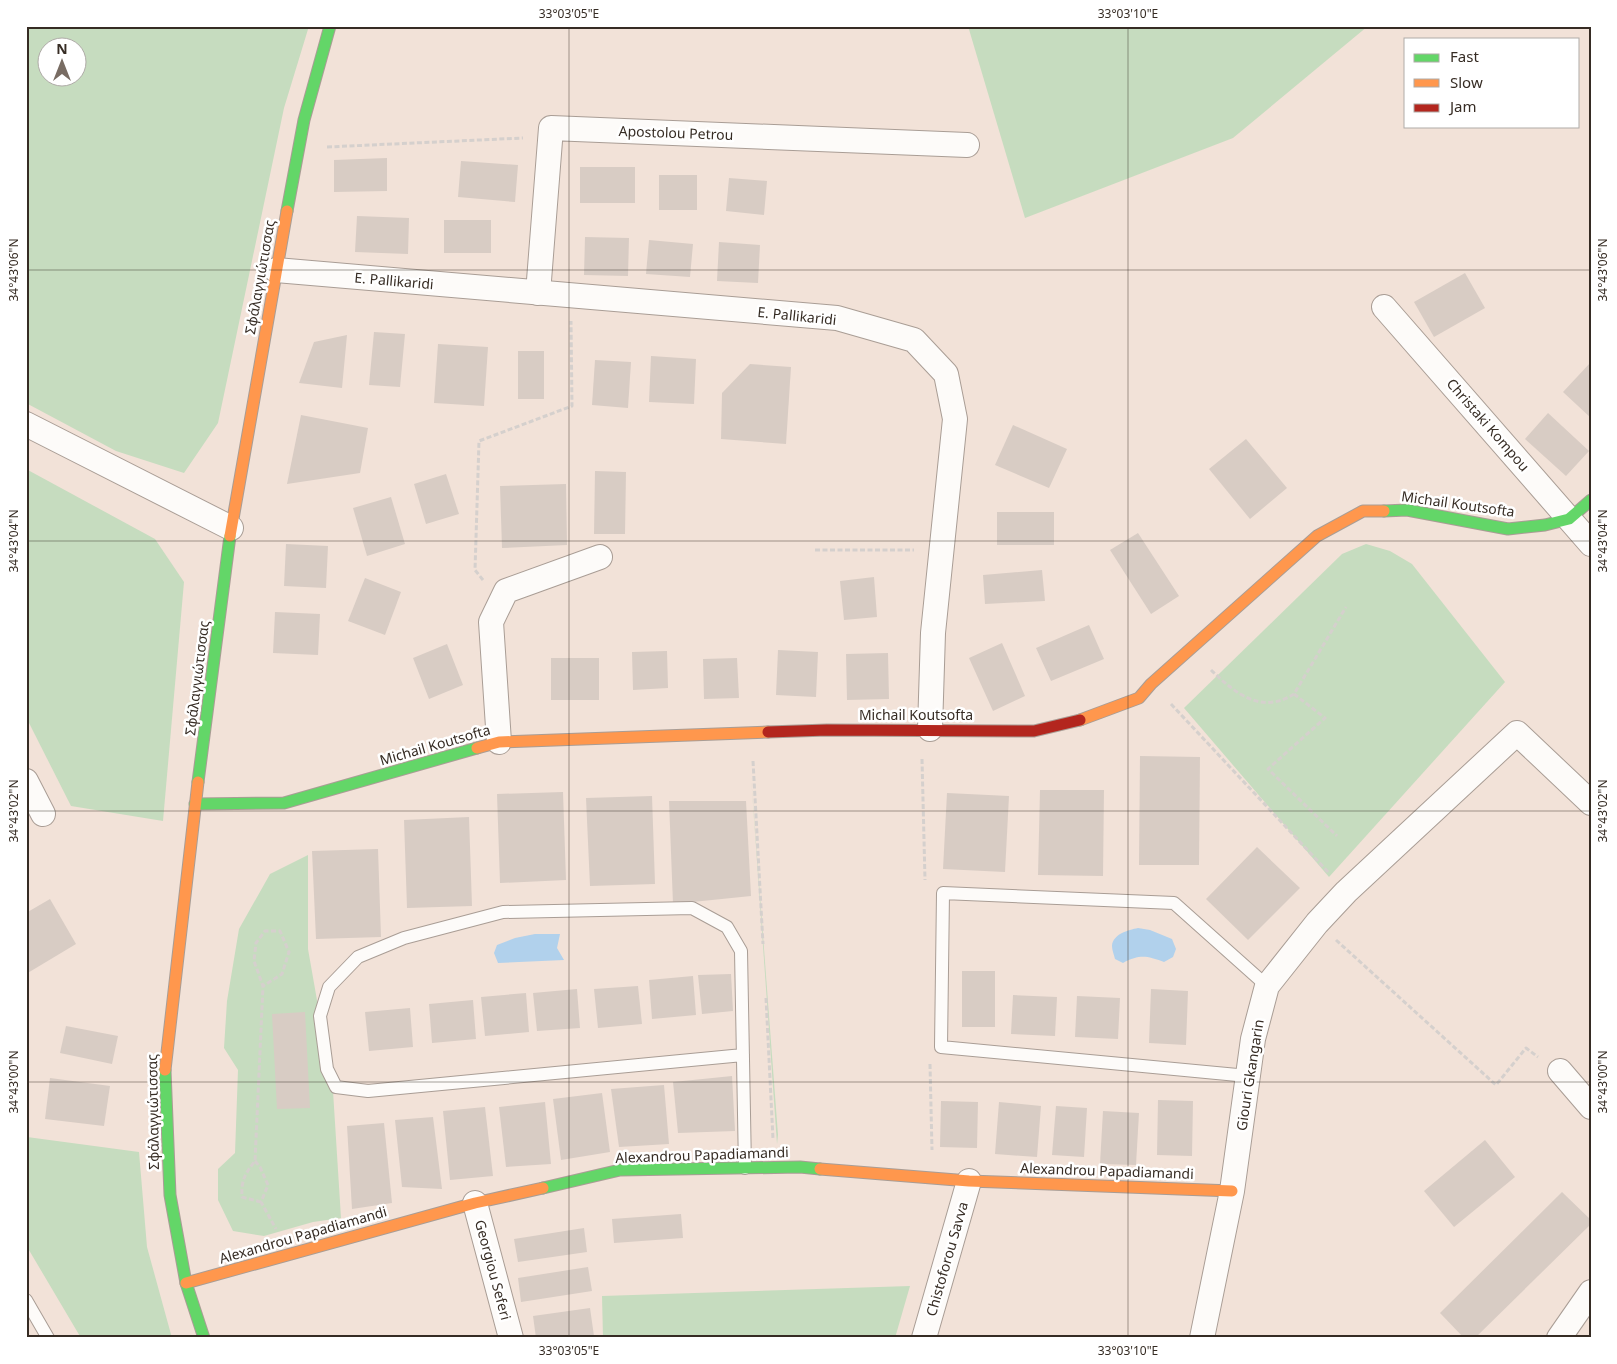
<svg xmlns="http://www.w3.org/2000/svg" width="1617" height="1364" viewBox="0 0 1617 1364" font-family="'Noto Sans',sans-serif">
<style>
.green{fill:#c6dcbf;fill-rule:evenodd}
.water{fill:#b1d1ec}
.building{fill:#d8ccc4}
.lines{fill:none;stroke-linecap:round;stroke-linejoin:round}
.lane-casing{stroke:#a99d95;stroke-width:14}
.street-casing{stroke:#a99d95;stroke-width:26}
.fast-casing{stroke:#a99d95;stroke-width:13}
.slow-casing{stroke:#a99d95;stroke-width:13}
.jam-casing{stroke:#a99d95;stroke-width:13}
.path{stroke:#d5d0cd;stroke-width:3;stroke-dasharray:5 2.5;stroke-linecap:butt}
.lane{stroke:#fdfbf9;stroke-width:12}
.street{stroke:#fdfbf9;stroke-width:24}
.fast{stroke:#63d668;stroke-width:11}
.slow{stroke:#ff974d;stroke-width:11}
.jam{stroke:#b3261e;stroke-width:11}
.ticks{fill:none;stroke:#362c24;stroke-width:1;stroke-opacity:0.45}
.labels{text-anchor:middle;stroke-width:5;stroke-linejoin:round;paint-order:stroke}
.street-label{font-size:14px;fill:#362c24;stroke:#fff}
.neatline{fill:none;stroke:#362c24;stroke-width:2}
.ticks-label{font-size:12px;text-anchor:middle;fill:#362c24}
</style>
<rect width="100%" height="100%" fill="#f2e2d8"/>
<g class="green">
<path d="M26 26H309L284 108 218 423 184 473 116 451 26 403ZM48 48H78V78H48Z"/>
<polygon points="968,26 1368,26 1233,138 1025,218"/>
<polygon points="26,469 155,539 184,582 163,821 71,806 26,717"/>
<polygon points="1366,544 1390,551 1412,564 1505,682 1329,877 1184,708 1342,554"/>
<polygon points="751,776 778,1135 777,1144"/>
<polygon points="308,855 308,949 333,1091 341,1218 313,1222 264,1236 233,1231 218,1200 218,1169 235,1153 238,1070 224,1048 227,1001 239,929 270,874"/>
<polygon points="26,1131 27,1137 139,1152 147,1247 172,1338 81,1338 26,1245"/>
<polygon points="910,1286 895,1338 603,1338 602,1296"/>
</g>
<g class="water">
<path d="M1138 928 1150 930 1172 939 1176 949 1173 957 1164 962C1147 956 1140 954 1123 963L1115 959C1114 955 1112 950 1112 946 1113 934 1128 930 1138 928Z"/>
<polygon points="535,934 560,934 557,948 564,960 498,963 494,953 497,945 515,938"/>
</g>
<g class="building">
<polygon points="387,158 387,191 334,192 334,160"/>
<polygon points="461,161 518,165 515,202 458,197"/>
<rect x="580" y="167" width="55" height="36"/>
<rect x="659" y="175" width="38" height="35"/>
<polygon points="729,178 767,181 764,215 726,211"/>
<polygon points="357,216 409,218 408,254 355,252"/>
<rect x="444" y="220" width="47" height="33"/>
<polygon points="585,237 629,238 628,276 584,275"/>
<polygon points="649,240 693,244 690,277 646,274"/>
<polygon points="719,242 760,245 758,283 717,281"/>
<polygon points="1465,273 1485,308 1434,337 1414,302"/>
<polygon points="374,332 405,334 400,387 369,385"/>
<polygon points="347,335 342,388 299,383 314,342"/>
<polygon points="438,344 488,347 484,406 434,403"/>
<rect x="518" y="351" width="26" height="48"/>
<polygon points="651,356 696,359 694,404 649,402"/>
<polygon points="595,360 631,362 628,408 592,405"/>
<polygon points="1591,362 1591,418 1563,392"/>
<polygon points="750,364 791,367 786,444 721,439 722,393"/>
<polygon points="1548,413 1589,451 1566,476 1525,439"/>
<polygon points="301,415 368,428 360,473 287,484"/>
<polygon points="1013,425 1067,449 1049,488 995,465"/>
<polygon points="1246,439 1287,488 1250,519 1209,469"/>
<polygon points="595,471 626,472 625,534 594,534"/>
<polygon points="446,474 459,514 426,524 414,484"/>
<polygon points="566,484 567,545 502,548 500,486"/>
<polygon points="391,497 405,544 367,556 353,508"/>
<rect x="997" y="512" width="57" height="33"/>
<polygon points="1138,533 1179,596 1151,614 1110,550"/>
<polygon points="286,544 328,546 326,588 284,586"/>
<polygon points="1042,570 1045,601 985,604 983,575"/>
<polygon points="874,577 877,617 844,620 840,581"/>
<polygon points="365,578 401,592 385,635 348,621"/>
<polygon points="275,612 320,614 318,655 273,653"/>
<polygon points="1089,625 1104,659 1051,681 1036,648"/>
<polygon points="1002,643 1025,696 993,711 969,658"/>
<polygon points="447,644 463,685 429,699 413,658"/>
<polygon points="778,650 818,652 816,697 776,695"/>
<polygon points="667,651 668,688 633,690 632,652"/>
<polygon points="888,653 889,699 847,700 846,654"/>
<rect x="551" y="658" width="48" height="42"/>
<polygon points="737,658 739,698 704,699 703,659"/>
<polygon points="1140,756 1200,757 1199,865 1139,865"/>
<polygon points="1040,790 1104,790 1103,876 1038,875"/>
<polygon points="563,792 566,880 500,883 497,794"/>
<polygon points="947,793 1009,796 1005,872 943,869"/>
<polygon points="652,796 655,884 590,886 586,798"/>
<polygon points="669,801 746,801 751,896 673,904"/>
<polygon points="469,817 472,906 407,908 404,820"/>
<polygon points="1257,847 1300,888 1248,940 1206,899"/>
<polygon points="378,849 381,937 316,939 312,851"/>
<polygon points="50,899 76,944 26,974 26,913"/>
<rect x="962" y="971" width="33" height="56"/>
<polygon points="731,974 733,1011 702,1014 698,975"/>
<polygon points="693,976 696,1015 652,1019 649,980"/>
<polygon points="638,986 642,1024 598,1028 594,989"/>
<polygon points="577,989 580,1028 537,1031 533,993"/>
<polygon points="1151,989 1188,991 1186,1045 1149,1043"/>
<polygon points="526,993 529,1032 485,1036 481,997"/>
<polygon points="1013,995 1057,997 1055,1036 1011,1034"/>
<polygon points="1077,996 1120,998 1118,1039 1075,1037"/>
<polygon points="473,1000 476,1039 432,1043 429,1004"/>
<polygon points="410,1008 413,1047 369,1051 365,1012"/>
<polygon points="305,1012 310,1108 277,1109 272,1014"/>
<polygon points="66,1026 118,1036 112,1064 60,1053"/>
<polygon points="732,1076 735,1131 678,1133 673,1082"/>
<polygon points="50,1078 110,1086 104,1126 45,1119"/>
<polygon points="664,1085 669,1144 619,1147 611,1089"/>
<polygon points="602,1093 610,1152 561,1160 553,1099"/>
<polygon points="1158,1100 1193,1101 1192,1156 1157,1155"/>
<polygon points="941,1101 978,1102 977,1148 940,1147"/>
<polygon points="545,1102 551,1164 506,1167 499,1107"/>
<polygon points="999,1102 1041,1106 1037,1157 995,1154"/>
<polygon points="1056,1106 1087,1108 1084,1157 1052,1155"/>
<polygon points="485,1107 493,1176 450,1180 443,1111"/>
<polygon points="1103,1111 1139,1113 1136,1165 1100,1164"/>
<polygon points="433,1117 442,1189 402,1187 395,1120"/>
<polygon points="384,1123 392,1203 352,1209 347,1126"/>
<polygon points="1485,1140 1515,1177 1454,1227 1424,1191"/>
<polygon points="1562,1192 1591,1220 1591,1224 1475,1338 1464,1338 1440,1313"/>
<polygon points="681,1214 683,1238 614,1243 612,1219"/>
<polygon points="584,1228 587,1252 518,1262 514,1239"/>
<polygon points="588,1267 592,1291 521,1302 518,1278"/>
<polygon points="590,1308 594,1336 576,1338 536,1338 533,1316"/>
</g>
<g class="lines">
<g class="lane-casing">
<g id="lane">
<polyline points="743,1055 368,1091 336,1087 327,1069 320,1016 329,987 358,957 404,938 503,912 692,908 727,927 741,951 745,1168"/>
<polyline points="1248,1076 941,1047 943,893 1174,903 1267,986"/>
<polyline points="26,1300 48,1338"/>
</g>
</g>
<g class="street-casing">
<g id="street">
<polyline points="276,270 837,318 914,340 946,374 955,419 933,633 930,729"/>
<polyline points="538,293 551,128 967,145"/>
<polyline points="1384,307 1591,544"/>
<polyline points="26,424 231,528"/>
<polyline points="499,742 491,622 506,591 600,557"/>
<polyline points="26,781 43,814"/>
<polyline points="1560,1071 1591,1107"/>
<polyline points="475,1203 511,1338"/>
<polyline points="924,1338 969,1181"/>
<polyline points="1202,1338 1232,1191 1253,1039 1267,986 1317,923 1346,892 1517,733 1591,803"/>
<polyline points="1559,1338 1591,1292"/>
</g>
</g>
<g class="fast-casing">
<g id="fast">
<polyline points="287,211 304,120 330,26"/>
<polyline points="1384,511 1407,510 1508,529 1545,525 1569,519 1591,500"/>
<polyline points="198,782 230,536"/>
<polyline points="195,804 284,803 477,748"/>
<polyline points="165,1070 170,1195 186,1283 204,1338"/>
<polyline points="543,1188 620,1170 800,1167 820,1169"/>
</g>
</g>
<g class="slow-casing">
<g id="slow">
<polyline points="230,536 287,211"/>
<polyline points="1080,720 1139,698 1151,684 1317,536 1363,511 1384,511"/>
<polyline points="477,748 499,742 768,732"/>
<polyline points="165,1070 198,782"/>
<polyline points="820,1169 969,1181 1232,1191"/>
<polyline points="186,1283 475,1203 543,1188"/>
</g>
</g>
<g class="jam-casing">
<polyline id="jam" points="768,732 827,730 1034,731 1080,720"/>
</g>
<g class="path">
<polyline points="327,147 523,138"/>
<polyline points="815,550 914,550"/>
<polyline points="483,580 475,570 479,441 572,406 571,321"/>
<path d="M1211 670C1235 693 1261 715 1294 694L1346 607"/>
<polyline points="1294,694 1325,718 1268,769 1337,836"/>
<polyline points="1171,704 1329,873"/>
<polyline points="922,759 925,880"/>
<polyline points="753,761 763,944"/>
<polyline points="1336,940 1496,1085 1526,1048 1538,1057"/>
<polyline points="766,998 773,1139"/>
<polyline points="930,1064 932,1150"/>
<polyline points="255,1161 260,1167 268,1185 261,1202 276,1229"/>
<path d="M261 1202 242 1197C241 1180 245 1174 255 1161L263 986 254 961 256 943 265 931H280L289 952 282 974 263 986"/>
</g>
<use href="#lane" class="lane"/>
<use href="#street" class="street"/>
<use href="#fast" class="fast"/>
<use href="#slow" class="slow"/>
<use href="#jam" class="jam"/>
</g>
<path class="ticks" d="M569 26V1338M1128 26V1338M26 270H1591M26 541H1591M26 811H1591M26 1082H1591"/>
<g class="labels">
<g class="street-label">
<text transform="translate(676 133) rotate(2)" y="5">Apostolou Petrou</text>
<text transform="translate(260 277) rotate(-80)" y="5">Σφάλαγγιώτισσας</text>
<text transform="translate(394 281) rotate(5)" y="5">E. Pallikaridi</text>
<text transform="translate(797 316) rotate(6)" y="5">E. Pallikaridi</text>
<text transform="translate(1488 425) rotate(49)" y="5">Christaki Kompou</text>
<text transform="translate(1458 504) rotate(8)" y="5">Michail Koutsofta</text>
<text transform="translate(197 678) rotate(-83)" y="5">Σφάλαγγιώτισσας</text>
<text x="916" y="720">Michail Koutsofta</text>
<text transform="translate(435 745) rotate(-16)" y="5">Michail Koutsofta</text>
<text transform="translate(1250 1075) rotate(-81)" y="5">Giouri Gkangarin</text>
<text transform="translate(153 1112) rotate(-91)" y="5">Σφάλαγγιώτισσας</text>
<text transform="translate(702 1155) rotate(-2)" y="5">Alexandrou Papadiamandi</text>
<text transform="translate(1107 1171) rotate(2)" y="5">Alexandrou Papadiamandi</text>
<text transform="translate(303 1235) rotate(-16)" y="5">Alexandrou Papadiamandi</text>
<text transform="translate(947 1259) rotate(-74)" y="5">Chistoforou Savva</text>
<text transform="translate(493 1270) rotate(75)" y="5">Georgiou Seferi</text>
</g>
</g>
<rect width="1617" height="1364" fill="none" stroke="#ffffff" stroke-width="55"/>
<rect x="1404" y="38" width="175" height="90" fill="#ffffff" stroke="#afaba7"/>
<rect x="1414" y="54" width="25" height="8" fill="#63d668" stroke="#afaba7"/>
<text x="1450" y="62" font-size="15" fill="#362c24">Fast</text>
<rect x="1414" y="79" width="25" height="8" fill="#ff974d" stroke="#afaba7"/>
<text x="1450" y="88" font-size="15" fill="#362c24">Slow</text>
<rect x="1414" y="104" width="25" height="8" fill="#b3261e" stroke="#afaba7"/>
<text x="1450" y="112" font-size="15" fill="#362c24">Jam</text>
<g transform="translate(62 62)"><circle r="24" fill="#ffffff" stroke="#afaba7"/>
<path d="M0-4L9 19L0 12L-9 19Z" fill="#786c63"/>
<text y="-8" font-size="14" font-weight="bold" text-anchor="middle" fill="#362c24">N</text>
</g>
<rect x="28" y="28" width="1562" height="1308" class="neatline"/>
<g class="ticks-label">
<text x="569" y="18">33°03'05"E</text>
<text x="1128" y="18">33°03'10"E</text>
<text transform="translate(14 270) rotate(-90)" y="4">34°43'06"N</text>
<text transform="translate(1603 270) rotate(-90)" y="4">34°43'06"N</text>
<text transform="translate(14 541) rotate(-90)" y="4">34°43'04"N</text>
<text transform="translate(1603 541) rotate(-90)" y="4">34°43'04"N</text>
<text transform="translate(14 811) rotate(-90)" y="4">34°43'02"N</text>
<text transform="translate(1603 811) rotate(-90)" y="4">34°43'02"N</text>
<text transform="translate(14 1082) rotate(-90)" y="4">34°43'00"N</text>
<text transform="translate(1603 1082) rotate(-90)" y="4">34°43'00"N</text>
<text x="569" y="1355">33°03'05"E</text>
<text x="1128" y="1355">33°03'10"E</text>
</g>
</svg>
